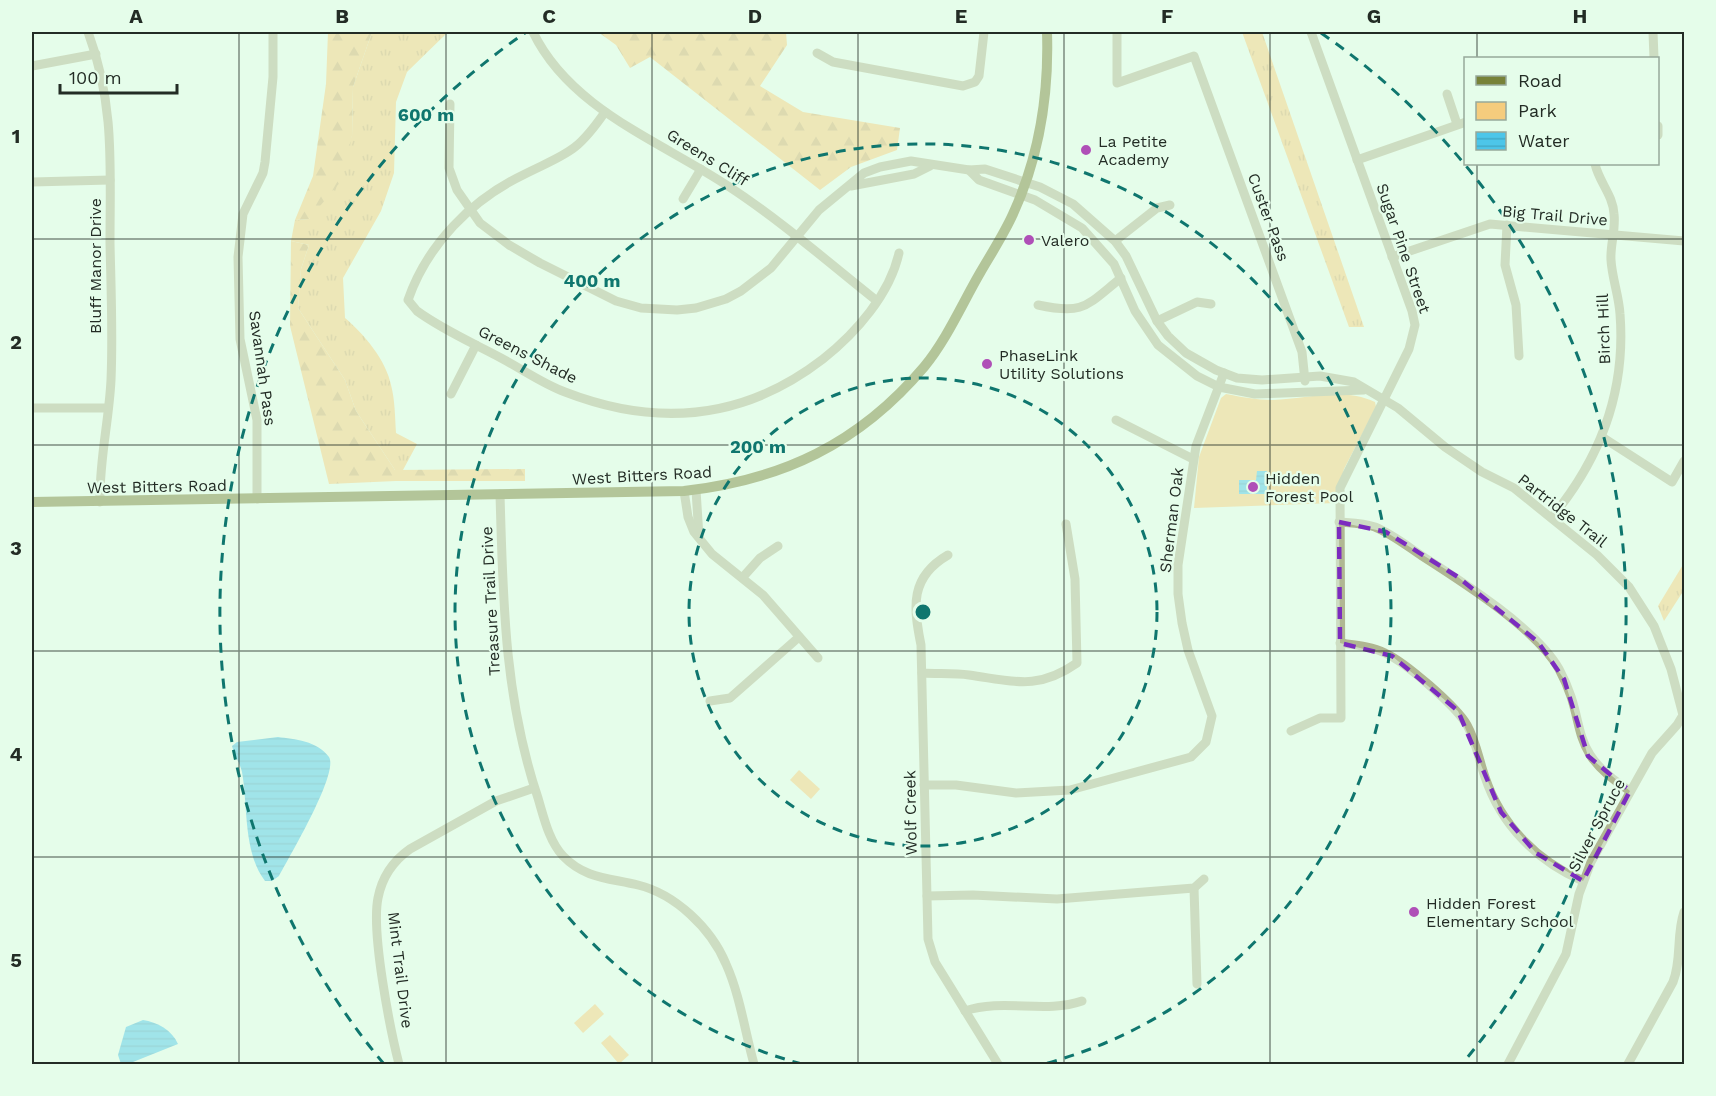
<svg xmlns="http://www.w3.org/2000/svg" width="1716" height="1096" viewBox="0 0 1716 1096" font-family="'Work Sans',sans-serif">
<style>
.grass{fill:url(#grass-tufts)}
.forest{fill:url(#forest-firs)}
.park{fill:#f5cc7d}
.water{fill:url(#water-rules)}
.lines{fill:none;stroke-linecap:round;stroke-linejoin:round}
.minor{stroke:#b0b792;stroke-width:9}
.major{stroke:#778239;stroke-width:10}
.marked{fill:none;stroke:#7b2cbf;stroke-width:4.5;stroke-dasharray:12 8;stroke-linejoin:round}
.grid{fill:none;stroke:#232c25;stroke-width:1.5;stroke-opacity:0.55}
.ring{fill:none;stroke:#0f766e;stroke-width:3;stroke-dasharray:10 8}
.poi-dot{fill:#af4fb7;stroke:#e5fdea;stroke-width:2}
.labels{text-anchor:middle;stroke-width:4.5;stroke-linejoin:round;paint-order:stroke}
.poi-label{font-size:16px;fill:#232c25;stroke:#e5fdea;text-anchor:start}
.street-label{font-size:16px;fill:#232c25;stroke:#e5fdea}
.centre{fill:#0f766e;stroke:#e5fdea;stroke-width:3}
.ring-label{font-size:18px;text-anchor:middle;font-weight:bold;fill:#0f766e;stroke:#e5fdea;stroke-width:4.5;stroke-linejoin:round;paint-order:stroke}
.neatline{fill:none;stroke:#232c25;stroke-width:2}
.grid-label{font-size:20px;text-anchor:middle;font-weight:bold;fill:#232c25}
</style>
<defs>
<pattern id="grass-tufts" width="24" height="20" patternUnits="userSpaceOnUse" patternTransform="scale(1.5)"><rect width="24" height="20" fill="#f5cc7d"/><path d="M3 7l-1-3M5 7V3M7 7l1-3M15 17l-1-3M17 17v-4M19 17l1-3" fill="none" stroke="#d2af6c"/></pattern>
<pattern id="forest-firs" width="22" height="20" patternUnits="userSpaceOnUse" patternTransform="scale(1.5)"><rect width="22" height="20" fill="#f5cc7d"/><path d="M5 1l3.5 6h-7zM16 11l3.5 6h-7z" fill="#d2af6c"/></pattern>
<pattern id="water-rules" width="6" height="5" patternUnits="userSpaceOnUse" patternTransform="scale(1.5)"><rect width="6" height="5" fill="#4dc6e9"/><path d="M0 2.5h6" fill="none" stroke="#43aac8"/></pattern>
</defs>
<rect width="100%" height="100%" fill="#e5fdea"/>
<g class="grass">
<path d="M372 32H448L407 72 396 102 394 173 381 211 343 278 345 318C364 334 386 360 391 385 395 400 395 417 396 433L417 444 403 470H395L356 411 345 380 298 308 301 269 309 245 291 241 295 220 309 219 352 136 353 87Z"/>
<polygon points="1242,32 1262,32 1364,327 1349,327"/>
<polygon points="1684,563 1684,590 1664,621 1658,606"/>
</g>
<g class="forest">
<polygon points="328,32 372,32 353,87 352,136 342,180 309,219 295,220 313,176 326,84"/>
<polygon points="598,32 786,32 787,45 760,86 803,112 900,128 897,150 851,167 820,190 650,57 630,68 616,45"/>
<polygon points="291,241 309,245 301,269 298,308 345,380 356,411 395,470 525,469 525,481 396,481 329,484 290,326"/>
</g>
<g class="park">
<path d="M1226 394C1242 397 1257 400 1273 400 1306 399 1343 387 1375 402L1376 407 1344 469 1336 503 1194 508 1199 457 1221 398Z"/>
<polygon points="799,770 820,789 811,799 790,780"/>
<polygon points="595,1004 604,1014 583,1033 574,1023"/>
<polygon points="610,1035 629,1055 619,1064 601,1043"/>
</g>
<g class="water">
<polygon points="1257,471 1267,471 1267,494 1239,494 1239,480 1256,480"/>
<path d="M278 737C294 739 318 741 329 757 339 773 289 857 279 876L272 881H265C243 852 248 806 242 772 240 763 234 755 232 746L237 742Z"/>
<path d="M143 1020C157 1022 172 1030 178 1044L128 1064H121L118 1055 126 1027Z"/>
</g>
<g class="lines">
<g class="minor">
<path d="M88 32C115 105 110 166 110 243 111 288 113 334 111 380 109 421 99 461 100 502"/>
<path d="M533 32C570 109 660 141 728 186 780 220 828 262 877 301"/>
<polyline points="1117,32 1117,83 1194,56 1302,352 1305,381"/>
<polyline points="1653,32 1654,58"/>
<polyline points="817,53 833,62 963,86 975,82 979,76 984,32"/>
<polyline points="32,66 96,54"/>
<polyline points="1447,94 1457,124"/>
<polyline points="450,104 449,168 457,190 480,223 509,245 540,263 616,301 641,308 677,310 696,308 726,299 741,291 771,268 819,210 864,173 880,167 911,161 969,170 985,169 1040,187 1073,204 1115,241 1126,256 1157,321 1168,336 1186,353 1216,370 1237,378 1262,380 1320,376 1354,382 1398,408 1445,447 1482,472 1514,488 1597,555 1629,587 1654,626 1671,669 1683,715 1677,725 1652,753 1591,862 1579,894 1566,954 1508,1064"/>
<path d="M605 112C576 154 567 153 523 175 471 200 427 245 408 300L417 311C443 330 473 343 501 358 522 369 543 384 565 392 658 428 744 420 823 359 856 333 890 294 899 253"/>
<polyline points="1658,126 1658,135"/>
<polyline points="1357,160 1466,122"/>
<polyline points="969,170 979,180 1035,200 1082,228 1114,264 1135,311 1158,345 1197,376 1219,387 1255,394 1364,390"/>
<polyline points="32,182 110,180"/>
<polyline points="851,186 914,174 930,166"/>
<polyline points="683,199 701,169"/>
<polyline points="1507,225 1505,265 1516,305 1519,356"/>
<polyline points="1115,241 1157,208 1170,205"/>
<polyline points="1392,257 1490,224 1684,241"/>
<path d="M1038 305C1084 315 1086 306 1121 278"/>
<polyline points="1157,321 1197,302 1211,304"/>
<polyline points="451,394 476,345"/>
<polyline points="32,408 108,408"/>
<polyline points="1116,420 1193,459"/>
<polyline points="1602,437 1672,482 1684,461"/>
<polyline points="696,490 699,537"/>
<polyline points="684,491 688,517 694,532 712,554 763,595 818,658"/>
<path d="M500 494C503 599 504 697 538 798 544 818 549 841 563 856 585 879 610 878 638 885 675 894 711 928 726 964 740 995 745 1032 754 1064"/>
<polyline points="257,499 257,420 240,339 238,257 243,214 263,173 265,162 273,77 273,32"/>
<path d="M1552 517C1600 459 1626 391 1620 314 1619 296 1612 278 1611 260 1610 245 1616 230 1614 214 1613 195 1599 182 1595 164"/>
<path d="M1339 522C1351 523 1363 523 1375 527 1392 534 1407 546 1422 556 1461 581 1537 629 1559 669 1590 726 1564 749 1630 791"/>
<path d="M948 555C910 577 913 606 921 645L928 939 935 962 998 1064"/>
<polyline points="743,577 760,558 778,546"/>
<path d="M1340 643C1355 645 1371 646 1385 653 1405 662 1456 706 1467 725 1476 741 1479 760 1485 777 1501 825 1537 861 1583 881"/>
<path d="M922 673C938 674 954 673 969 675 1013 681 1037 691 1077 663L1075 579 1066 524"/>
<polyline points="710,701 730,698 799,637"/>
<polyline points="1291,731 1320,718 1341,718 1340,488 1409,349 1415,325 1412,311 1311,32"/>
<polyline points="924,785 956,785 1016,793 1070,790 1191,757 1206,742 1212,716 1188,650 1182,623 1178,594 1178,565 1196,446 1224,373"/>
<polyline points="1194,888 1197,984"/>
<polyline points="927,896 973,895 1057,899 1194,888 1204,879"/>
<path d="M965 1011C1003 998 1045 1014 1082 1001"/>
<path d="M399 1064C390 1029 371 932 378 898 382 877 393 861 410 849L496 801 534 788"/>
<path d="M1628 1064 1673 982C1682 959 1676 935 1684 912"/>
</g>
<path class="major" d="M32 502 684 491C782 480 859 444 924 367 947 339 962 304 980 273 991 254 1004 234 1013 214 1039 157 1049 93 1047 32"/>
</g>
<path d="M0 0H1716V1096H0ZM1339 522 1386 532 1458 577 1538 642 1564 679 1588 756 1630 791 1583 881 1536 853 1501 812 1458 711 1392 656 1340 643Z" fill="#e5fdea" fill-opacity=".55" fill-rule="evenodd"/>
<path class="marked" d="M1339 522 1386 532 1458 577 1538 642 1564 679 1588 756 1630 791 1583 881 1536 853 1501 812 1458 711 1392 656 1340 643Z"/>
<path class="grid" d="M239 32V1064M446 32V1064M652 32V1064M858 32V1064M1064 32V1064M1270 32V1064M1477 32V58M1477 164V1064M32 239H1684M32 445H1684M32 651H1684M32 857H1684"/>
<g class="ring">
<circle cx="923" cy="612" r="234"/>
<path d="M802 1064A468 468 0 1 1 1044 1064"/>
<path d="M384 1064A703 703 0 0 1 525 33M1321 33A703 703 0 0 1 1462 1064"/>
</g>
<g class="poi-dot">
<circle cx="1086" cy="150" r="6"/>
<circle cx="1029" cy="240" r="6"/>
<circle cx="987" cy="364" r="6"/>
<circle cx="1253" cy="487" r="6"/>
<circle cx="1414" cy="912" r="6"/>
</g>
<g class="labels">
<g class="poi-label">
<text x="1098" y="147">La Petite<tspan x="1098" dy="18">Academy</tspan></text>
<text x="1041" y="246">Valero</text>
<text x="999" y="361">PhaseLink<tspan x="999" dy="18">Utility Solutions</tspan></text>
<text x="1265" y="484">Hidden<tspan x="1265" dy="18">Forest Pool</tspan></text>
<text x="1426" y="909">Hidden Forest<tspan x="1426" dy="18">Elementary School</tspan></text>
</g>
<g class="street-label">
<text transform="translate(708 157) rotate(32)" y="6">Greens Cliff</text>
<text transform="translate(1555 215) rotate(5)" y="6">Big Trail Drive</text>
<text transform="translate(1269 217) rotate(70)" y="6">Custer Pass</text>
<text transform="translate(1404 248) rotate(71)" y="6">Sugar Pine Street</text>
<text transform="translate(95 266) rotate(-90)" y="6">Bluff Manor Drive</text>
<text transform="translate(1603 329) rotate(-92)" y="6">Birch Hill</text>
<text transform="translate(528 354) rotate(27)" y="6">Greens Shade</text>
<text transform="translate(263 368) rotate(82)" y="6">Savannah Pass</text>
<text transform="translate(642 475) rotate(-3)" y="6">West Bitters Road</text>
<text transform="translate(157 486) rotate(-1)" y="6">West Bitters Road</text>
<text transform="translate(1563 510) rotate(38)" y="6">Partridge Trail</text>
<text transform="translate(1171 520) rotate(-83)" y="6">Sherman Oak</text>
<text transform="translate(490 601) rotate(-93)" y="6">Treasure Trail Drive</text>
<text transform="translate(910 813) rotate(-91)" y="6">Wolf Creek</text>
<text transform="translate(1596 825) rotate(-62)" y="6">Silver Spruce</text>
<text transform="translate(401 970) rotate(83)" y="6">Mint Trail Drive</text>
</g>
</g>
<circle cx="923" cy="612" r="9" class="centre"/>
<g class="ring-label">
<text x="426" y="121">600 m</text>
<text x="592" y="287">400 m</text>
<text x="758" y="453">200 m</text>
</g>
<rect width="1716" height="1096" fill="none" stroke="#e5fdea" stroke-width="66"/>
<rect x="1464" y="57" width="195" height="108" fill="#e5fdea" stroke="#97a99b" stroke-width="1.5"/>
<rect x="1476" y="76" width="30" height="9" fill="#778239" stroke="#97a99b" stroke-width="1.5"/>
<text x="1518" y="87" font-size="18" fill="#232c25">Road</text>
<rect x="1476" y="102" width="30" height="18" fill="#f5cc7d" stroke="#97a99b" stroke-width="1.5"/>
<text x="1518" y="117" font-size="18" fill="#232c25">Park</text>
<rect x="1476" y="132" width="30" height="18" fill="url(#water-rules)" stroke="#97a99b" stroke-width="1.5"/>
<text x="1518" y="147" font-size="18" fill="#232c25">Water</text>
<path d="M60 84v9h117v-9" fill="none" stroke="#232c25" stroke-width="3"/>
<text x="69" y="84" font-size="18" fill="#232c25" stroke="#e5fdea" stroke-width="4.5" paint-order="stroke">100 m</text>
<rect x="33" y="33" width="1650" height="1030" class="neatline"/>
<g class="grid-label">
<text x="136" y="23">A</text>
<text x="342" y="23">B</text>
<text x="549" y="23">C</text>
<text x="755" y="23">D</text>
<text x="961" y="23">E</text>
<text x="1167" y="23">F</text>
<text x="1374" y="23">G</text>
<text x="1580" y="23">H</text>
<text x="16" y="143">1</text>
<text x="16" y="349">2</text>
<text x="16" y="555">3</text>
<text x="16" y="761">4</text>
<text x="16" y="967">5</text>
</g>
</svg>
